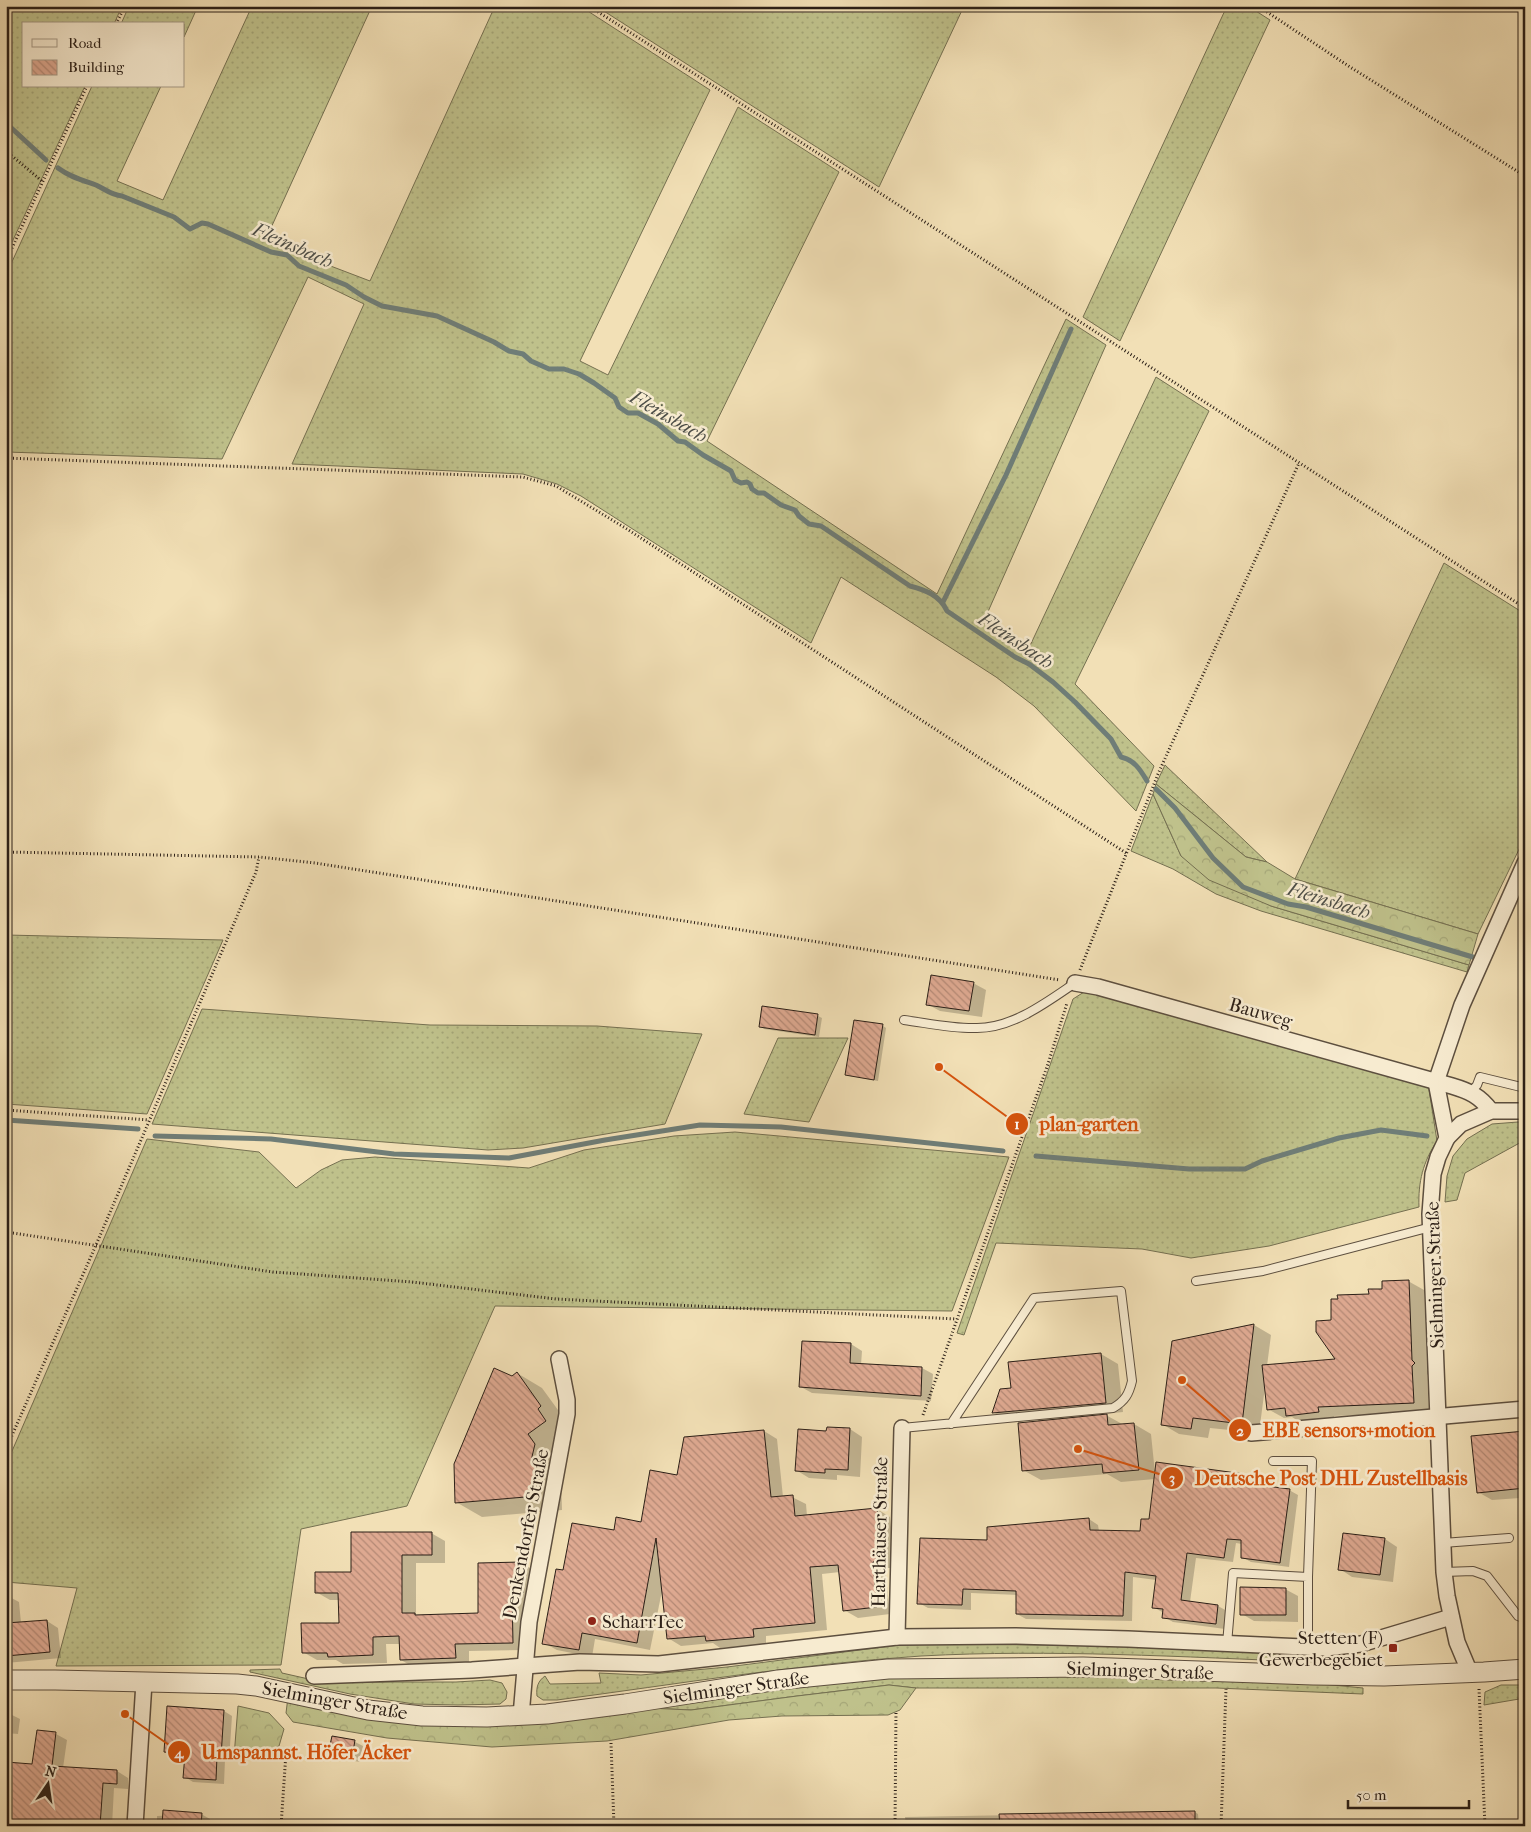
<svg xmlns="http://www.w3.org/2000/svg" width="1531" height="1832" viewBox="0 0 1531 1832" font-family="'IM FELL French Canon',serif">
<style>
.grass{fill:url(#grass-dots);stroke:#757051}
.forest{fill:url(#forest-crowns);stroke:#757051}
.shadow{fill:#0003}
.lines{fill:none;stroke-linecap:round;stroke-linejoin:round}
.stream{stroke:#6f7d77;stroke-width:5}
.building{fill:url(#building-back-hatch);stroke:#2b1f17}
.service-casing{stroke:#5d4f3f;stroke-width:10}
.minor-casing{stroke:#5d4f3f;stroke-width:18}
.tertiary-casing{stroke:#5d4f3f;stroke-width:21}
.path{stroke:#2b1f17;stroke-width:3;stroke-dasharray:1 2.5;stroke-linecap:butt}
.service{stroke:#f7ebd0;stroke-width:8}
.minor{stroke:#f7ebd0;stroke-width:15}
.tertiary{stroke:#f7ebd0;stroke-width:19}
.poi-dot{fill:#8f2418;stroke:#f7ebd0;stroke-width:2}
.labels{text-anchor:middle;stroke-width:5;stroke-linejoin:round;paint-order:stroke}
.street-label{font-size:19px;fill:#2b1f17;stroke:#f7ebd0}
.poi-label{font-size:19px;fill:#2b1f17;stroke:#f7ebd0;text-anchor:start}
.water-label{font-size:20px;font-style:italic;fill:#4d4e47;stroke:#f7ebd0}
.leader{fill:none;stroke:#d5530d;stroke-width:2}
.callout-dot{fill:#d5530d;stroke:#f7ebd0;stroke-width:2}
.mark-label{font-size:15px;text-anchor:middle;font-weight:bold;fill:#fff}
.callout-label{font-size:20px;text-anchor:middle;font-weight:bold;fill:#d5530d;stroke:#f7ebd0;stroke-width:5;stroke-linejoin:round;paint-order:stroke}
</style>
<defs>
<pattern id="grass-dots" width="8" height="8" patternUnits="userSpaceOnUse" patternTransform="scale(1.25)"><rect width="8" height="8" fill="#bfc18b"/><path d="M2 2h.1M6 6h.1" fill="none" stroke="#a4a577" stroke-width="1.8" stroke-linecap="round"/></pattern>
<pattern id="forest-crowns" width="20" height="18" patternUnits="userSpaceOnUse" patternTransform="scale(1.25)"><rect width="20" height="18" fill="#bfc18b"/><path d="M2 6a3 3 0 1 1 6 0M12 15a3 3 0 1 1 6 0" fill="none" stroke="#a4a577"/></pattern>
<pattern id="building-back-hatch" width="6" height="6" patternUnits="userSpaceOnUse" patternTransform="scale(1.25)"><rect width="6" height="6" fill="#dea991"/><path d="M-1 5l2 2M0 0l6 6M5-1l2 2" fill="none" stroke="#b48975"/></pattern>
</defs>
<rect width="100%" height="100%" fill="#f2e0b6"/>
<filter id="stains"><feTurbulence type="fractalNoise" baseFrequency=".004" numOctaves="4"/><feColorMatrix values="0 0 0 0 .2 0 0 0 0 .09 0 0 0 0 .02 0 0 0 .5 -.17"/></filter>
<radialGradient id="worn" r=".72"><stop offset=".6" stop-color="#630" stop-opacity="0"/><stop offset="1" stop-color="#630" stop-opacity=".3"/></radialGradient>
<g class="grass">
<polygon points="6,6 122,6 114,24 24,24 24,86 85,86 6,255"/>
<polygon points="129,6 198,6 184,37 184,24 121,24"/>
<polygon points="252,6 372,6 265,241 370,281 495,6 580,6 710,90 580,361 608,375 738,107 839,172 707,441 937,594 1066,319 1106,345 983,623 1028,650 1156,377 1209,411 1075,684 1154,766 1136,811 1034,706 996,677 841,577 811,643 581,496 557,484 523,474 292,464 364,304 308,277 222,459 6,452 6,275 92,86 161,86 117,181 163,200"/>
<polygon points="596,6 964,6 879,187"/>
<polygon points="1227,6 1248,6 1270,20 1120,341 1083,317"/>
<polygon points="1444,563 1525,614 1525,837 1478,934 1295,879"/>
<polygon points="1165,765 1267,862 1246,857 1156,784"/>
<polygon points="1153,794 1181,856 1271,906 1469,965 1467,972 1261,911 1216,894 1173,869 1131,851"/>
<polygon points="6,935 223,940 147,1114 6,1104"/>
<path d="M1097 991 1428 1083 1437 1141C1423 1162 1418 1182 1419 1207L1269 1246 1191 1258 1142 1249 996 1243 964 1335 957 1333 1073 999 1084 992Z"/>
<polygon points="202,1009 430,1025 597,1026 702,1034 665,1124 523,1148 488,1150 152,1124"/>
<polygon points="778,1038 848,1038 809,1122 744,1114"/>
<polygon points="1518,1122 1525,1123 1525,1140 1465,1173 1457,1200 1445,1202 1447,1176 1453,1156 1467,1139 1492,1124"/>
<polygon points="735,1132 1009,1157 952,1311 495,1306 407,1506 301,1529 281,1665 56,1666 77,1588 6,1582 6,1465 147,1139 259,1152 296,1188 321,1170 342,1160 375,1157 529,1168 584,1150 674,1136"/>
<path d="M940 1644 1150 1646 1314 1654 1313 1662C1183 1657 1051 1649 921 1656 799 1664 678 1684 557 1700H543L537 1696C536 1687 538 1681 545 1676L550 1684 601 1683 599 1673 641 1675 727 1667 899 1645Z"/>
<polygon points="280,1669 282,1673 322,1682 456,1682 490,1680 502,1683 507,1692 506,1699 500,1704 458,1705 414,1704 350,1694 250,1672 250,1670"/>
<polygon points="960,1673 1292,1681 1363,1688 1363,1694 1216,1688 916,1688 889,1685 797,1696 691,1710 648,1708 775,1689 884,1678"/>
<polygon points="1501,1685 1525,1685 1525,1698 1484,1705 1485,1692"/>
</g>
<g class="forest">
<polygon points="1156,784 1246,857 1267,862 1295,879 1478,934 1469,965 1271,906 1209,880 1181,856 1153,794"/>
<polygon points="889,1685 916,1688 900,1710 888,1715 782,1716 729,1720 607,1741 492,1747 387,1738 293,1722 286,1713 288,1697 324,1707 648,1708 691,1710 797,1696"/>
<polygon points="238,1706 269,1713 284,1729 279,1746 253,1758 234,1757"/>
</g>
<g class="shadow">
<polygon points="973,983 986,990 982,1017 940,1011 927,1004"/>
<polygon points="763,1008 818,1016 822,1018 819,1037 764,1029 761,1026"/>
<polygon points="883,1026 886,1028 878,1081 850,1076 846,1074"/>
<polygon points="1408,1281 1424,1290 1427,1370 1430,1372 1427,1375 1429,1412 1334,1416 1334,1421 1303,1424 1292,1417 1284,1418 1268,1409 1265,1387 1259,1433 1210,1428 1208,1438 1179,1434 1162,1424 1173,1342 1254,1325 1271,1335 1267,1366 1337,1360 1332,1321 1370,1295"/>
<polygon points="803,1342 851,1344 862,1351 861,1365 922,1368 933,1374 931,1401 812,1393 801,1387"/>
<polygon points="1101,1354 1118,1364 1123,1412 1104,1414 1124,1425 1134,1424 1151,1434 1155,1473 1243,1475 1252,1480 1252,1485 1289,1490 1298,1495 1289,1567 1251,1562 1242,1557 1242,1544 1236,1543 1233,1562 1196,1558 1190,1602 1218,1606 1227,1611 1225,1629 1173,1622 1164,1617 1164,1613 1153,1607 1156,1580 1133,1577 1132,1621 1026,1619 1017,1614 1018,1595 971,1593 971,1610 928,1608 919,1603 988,1542 989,1528 1089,1519 1098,1525 1099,1531 1141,1532 1150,1520 1155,1479 1121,1482 1107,1474 1041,1480 1023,1470 1038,1420 1010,1422 993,1412 1012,1389"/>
<polygon points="517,1373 542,1388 566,1421 563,1424 571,1436 553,1449 561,1477 562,1510 482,1517 456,1502 512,1377"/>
<polygon points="850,1429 862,1437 860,1477 837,1475 837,1480 809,1478 796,1470 827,1432"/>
<polygon points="764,1431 777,1439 783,1497 792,1497 806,1504 807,1516 877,1509 890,1517 895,1568 885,1568 890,1614 858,1618 844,1610 840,1572 822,1574 827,1630 766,1636 766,1644 720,1648 713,1643 681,1646 668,1638 663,1586 650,1650 595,1639 592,1657 557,1650 544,1643 615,1532 642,1523 678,1477"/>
<polygon points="1525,1432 1525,1542 1520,1498 1492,1500 1478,1492"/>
<polygon points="431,1533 445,1541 445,1563 416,1563 416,1615 480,1614 479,1564 522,1563 536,1572 527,1650 469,1651 469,1665 415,1668 401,1660 401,1644 386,1644 387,1663 343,1664 336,1660 317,1660 303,1652 341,1624 340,1600 330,1600 316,1592"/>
<polygon points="1385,1539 1397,1547 1393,1582 1352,1577 1340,1569"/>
<polygon points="1285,1589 1298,1596 1298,1622 1254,1621 1242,1614"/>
<polygon points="6,1595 19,1602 21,1623 47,1621 58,1628 61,1658 6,1663"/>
<polygon points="224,1711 232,1716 229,1761 225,1760 224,1784 193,1782 185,1777 186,1757 173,1756 165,1752"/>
<polygon points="6,1712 20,1719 18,1734 6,1733"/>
<polygon points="38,1731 56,1734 67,1740 63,1768 117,1771 128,1778 128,1789 114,1788 112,1826 6,1826 33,1766"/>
<polygon points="355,1742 363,1746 360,1762 338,1758 330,1753"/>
<polygon points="1195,1812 1198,1814 1199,1826 906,1826 905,1817"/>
<polygon points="201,1814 210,1819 209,1826 157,1826 157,1816"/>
</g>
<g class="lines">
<g class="stream">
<polyline points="6,123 46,160"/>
<path d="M58 168C70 177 82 180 96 185 105 189 111 195 122 196L174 217 190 229 202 223 208 224 271 252 287 255 299 266 346 285 364 297 382 306 437 316 494 342 509 351 523 354 531 361 549 369H564L579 374 594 383 615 398 619 407 628 413H638L658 424 678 441 685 442 703 455 731 471 735 480 741 483 747 482 750 484 752 489 758 493H764L781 505 795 510 799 516 809 524 821 526 910 586C925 590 940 595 947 611L1015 657 1029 664 1053 682 1075 702 1111 739 1121 757C1134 760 1140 769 1147 781"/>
<polyline points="943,602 1006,475 1071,329"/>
<polyline points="1156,789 1175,808 1213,858 1243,887 1288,904 1306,907 1476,958"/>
<polyline points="6,1120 138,1129"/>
<polyline points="155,1136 271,1139 394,1154 509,1158 605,1140 700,1125 781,1127 1003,1151"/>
<polyline points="1036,1156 1189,1169 1245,1169 1262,1161 1339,1138 1381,1130 1427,1136"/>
</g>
</g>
<g class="building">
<polygon points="931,975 974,982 969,1011 926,1005"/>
<polygon points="762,1006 818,1014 815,1035 759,1027"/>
<polygon points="854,1020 883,1024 874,1080 845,1075"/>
<polygon points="1409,1280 1412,1360 1415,1363 1412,1366 1414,1403 1318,1407 1319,1412 1286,1416 1285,1408 1267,1410 1262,1365 1335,1359 1316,1332 1316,1321 1331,1320 1331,1299 1338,1299 1337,1295 1369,1294 1368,1289 1382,1289 1382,1281"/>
<polygon points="1254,1324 1242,1424 1193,1418 1191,1429 1161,1425 1172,1341"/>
<polygon points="802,1341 851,1343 850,1363 922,1367 921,1396 799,1387"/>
<polygon points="1101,1353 1106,1403 992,1413 1000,1389 1011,1388 1008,1362"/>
<polygon points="494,1368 512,1376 517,1372 541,1406 538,1409 546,1421 528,1434 535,1444 531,1461 535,1461 537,1496 455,1503 454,1464"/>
<polygon points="1107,1414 1108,1425 1134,1423 1139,1470 1103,1473 1102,1464 1022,1471 1018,1423"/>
<polygon points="827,1427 850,1428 848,1470 825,1469 825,1473 795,1471 798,1429 826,1431"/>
<polygon points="764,1430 771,1497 793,1495 795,1516 877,1508 882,1561 873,1562 877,1607 843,1611 838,1565 810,1567 815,1623 753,1629 754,1637 706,1641 705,1636 667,1639 656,1538 637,1643 582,1633 579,1650 542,1644 556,1569 563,1570 572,1523 614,1530 616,1517 641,1522 650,1470 677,1475 684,1437"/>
<polygon points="1525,1431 1525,1488 1477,1493 1471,1436"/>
<polygon points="1156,1462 1244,1474 1242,1483 1290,1489 1280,1563 1241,1558 1241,1540 1227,1539 1224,1558 1187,1553 1181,1600 1218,1605 1216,1624 1162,1618 1163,1609 1152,1608 1156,1576 1125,1572 1123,1616 1016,1614 1016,1591 963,1589 962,1605 917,1604 920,1538 987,1540 987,1527 1089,1518 1090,1530 1140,1531 1141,1519 1149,1519"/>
<polygon points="351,1532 432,1532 432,1555 402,1555 402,1613 415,1613 415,1615 478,1613 478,1563 522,1562 523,1593 512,1593 513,1643 455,1644 456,1658 400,1660 399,1636 373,1637 373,1655 328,1657 327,1653 302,1653 301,1623 339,1623 338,1593 315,1593 315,1572 351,1572"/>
<polygon points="1343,1533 1385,1538 1380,1575 1338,1570"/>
<polygon points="1240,1587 1286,1588 1286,1615 1240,1615"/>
<polygon points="47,1620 50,1652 6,1656 6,1623"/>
<polygon points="167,1706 224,1710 221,1757 217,1756 216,1780 183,1778 185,1754 164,1752"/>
<polygon points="37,1730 56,1732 52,1766 117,1770 117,1784 103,1783 100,1826 6,1826 6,1762 32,1764"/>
<polygon points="332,1736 355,1740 352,1758 328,1754"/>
<polygon points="163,1810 202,1813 201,1826 162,1826"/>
<polygon points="1195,1811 1195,1826 1000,1826 999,1814"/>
</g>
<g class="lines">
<g class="service-casing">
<g id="service">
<path d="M904 1020C927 1023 953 1029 977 1028 1013 1028 1047 1002 1075 983"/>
<polyline points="1471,1092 1477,1085 1480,1077 1525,1088"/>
<polyline points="1196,1281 1263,1271 1431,1227"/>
<path d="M902 1428 1113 1408C1125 1401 1129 1394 1132 1381L1121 1291 1034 1298 951 1424"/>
<polyline points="1273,1461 1312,1461 1308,1577"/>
<polyline points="1443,1543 1509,1538"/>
<polyline points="1444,1572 1473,1571 1487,1576 1518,1616 1525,1619"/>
<polyline points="1227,1644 1233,1573 1308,1577 1308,1647"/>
</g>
</g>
<g class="minor-casing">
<g id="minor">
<path d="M1075 983 1098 987 1452 1086C1469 1091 1480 1096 1491 1111"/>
<polyline points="1436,1082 1447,1138 1438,1157 1433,1174 1430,1214 1444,1572 1447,1596 1457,1642 1470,1673"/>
<polyline points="1436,1082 1462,1005 1525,863"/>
<polyline points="1447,1138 1461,1124 1491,1111 1525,1111"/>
<polyline points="1251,1433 1525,1409"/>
<polyline points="897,1637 902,1428"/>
<polyline points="314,1676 472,1670 580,1662 659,1664 897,1637 1015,1636 1128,1639 1326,1648 1361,1644 1451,1617"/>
<polyline points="521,1716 529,1622 567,1414 567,1400 559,1359"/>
<polyline points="135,1826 144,1682"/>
</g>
</g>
<g class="tertiary-casing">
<polyline id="tertiary" points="6,1680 55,1680 237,1684 256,1686 368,1710 422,1716 487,1717 547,1714 625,1704 778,1680 888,1669 1083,1667 1313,1675 1384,1676 1484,1672 1525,1669"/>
</g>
<g class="path">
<polyline points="589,6 1525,608"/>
<polyline points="1258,6 1350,67 1525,176"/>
<polyline points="116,24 125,6"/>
<polyline points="6,151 43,182"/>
<polyline points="6,261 87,86"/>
<polyline points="6,458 523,477 556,486 627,529 1126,853"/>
<polyline points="6,852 259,857 315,863 1060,980"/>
<polyline points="1080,970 1158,774 1299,463"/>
<polyline points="6,1110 149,1120"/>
<polyline points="6,1232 273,1272 412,1282 556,1299 956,1319"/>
<polyline points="923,1415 1048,1064 1067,1003"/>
<polyline points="6,1449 96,1245 256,872 259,857"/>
<polyline points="1479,1689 1485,1826"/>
<polyline points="611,1743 614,1826"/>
<polyline points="281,1826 286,1753"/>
<polyline points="895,1826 896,1711"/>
<polyline points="1221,1826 1226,1689"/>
</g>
<use href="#service" class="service"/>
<use href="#minor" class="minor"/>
<use href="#tertiary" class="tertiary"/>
</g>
<g class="poi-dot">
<circle cx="592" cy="1621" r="5"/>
<rect x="1388" y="1643" width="10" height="10" rx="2.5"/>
</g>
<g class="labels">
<g class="street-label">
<text transform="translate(1261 1012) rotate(16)" y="7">Bauweg</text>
<text transform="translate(1434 1275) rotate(-92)" y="7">Sielminger Straße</text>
<text transform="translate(879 1532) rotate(-89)" y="7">Harthäuser Straße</text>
<text transform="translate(525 1534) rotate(-79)" y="7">Denkendorfer Straße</text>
<text transform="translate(1140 1670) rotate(2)" y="7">Sielminger Straße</text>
<text transform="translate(736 1687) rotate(-8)" y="7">Sielminger Straße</text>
<text transform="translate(335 1700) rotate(10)" y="7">Sielminger Straße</text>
</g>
<g class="poi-label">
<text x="602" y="1628">ScharrTec</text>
<text x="1383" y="1644" text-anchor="end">Stetten (F)<tspan x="1383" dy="22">Gewerbegebiet</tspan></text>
</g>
<g class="water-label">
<text transform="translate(293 245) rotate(24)" y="7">Fleinsbach</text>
<text transform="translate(669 416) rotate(30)" y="7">Fleinsbach</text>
<text transform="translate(1016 640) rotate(34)" y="7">Fleinsbach</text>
<text transform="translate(1329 900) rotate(17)" y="7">Fleinsbach</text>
</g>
</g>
<path class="leader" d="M939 1067L1017 1124M1182 1380L1240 1430M1078 1449L1172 1478M125 1714L179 1752"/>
<g class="callout-dot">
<circle cx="939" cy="1067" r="5"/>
<circle cx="1182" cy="1380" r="5"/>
<circle cx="1078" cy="1449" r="5"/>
<circle cx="125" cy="1714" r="5"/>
<circle cx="1017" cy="1124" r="12"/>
<circle cx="1240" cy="1430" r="12"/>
<circle cx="1172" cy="1478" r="12"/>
<circle cx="179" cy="1752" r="12"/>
</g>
<g class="mark-label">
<text x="1017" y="1129">1</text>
<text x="1240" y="1436">2</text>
<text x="1172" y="1483">3</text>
<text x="179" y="1758">4</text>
</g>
<g class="callout-label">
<text x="1089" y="1131">plan-garten</text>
<text x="1349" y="1437">EBE sensors+motion</text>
<text x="1331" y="1485">Deutsche Post DHL Zustellbasis</text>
<text x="306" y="1759">Umspannst. Höfer Äcker</text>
</g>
<rect width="1531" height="1832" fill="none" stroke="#f2e0b6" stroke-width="25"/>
<rect x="8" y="8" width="1516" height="1817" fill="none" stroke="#2b1f17" stroke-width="2.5"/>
<rect x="12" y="12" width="1506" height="1807" fill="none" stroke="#2b1f17"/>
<rect x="22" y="22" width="162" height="65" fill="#f7ebd0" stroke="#a59986"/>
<rect x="32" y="39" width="25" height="8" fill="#f7ebd0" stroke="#a59986"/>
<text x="68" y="48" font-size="15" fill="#2b1f17">Road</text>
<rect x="32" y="60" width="25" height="15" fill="url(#building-back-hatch)" stroke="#a59986"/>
<text x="68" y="72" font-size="15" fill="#2b1f17">Building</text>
<g transform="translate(48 1784) rotate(13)" stroke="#f7ebd0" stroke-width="4" paint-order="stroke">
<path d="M0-4L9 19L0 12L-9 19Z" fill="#2b1f17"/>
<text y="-8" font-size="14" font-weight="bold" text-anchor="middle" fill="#2b1f17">N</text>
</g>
<path d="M1348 1800v8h121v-8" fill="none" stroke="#2b1f17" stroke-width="2.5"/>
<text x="1356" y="1800" font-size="15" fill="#2b1f17" stroke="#f7ebd0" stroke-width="4" paint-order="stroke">50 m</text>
<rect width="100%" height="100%" filter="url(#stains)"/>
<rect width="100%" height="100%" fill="url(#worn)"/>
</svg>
